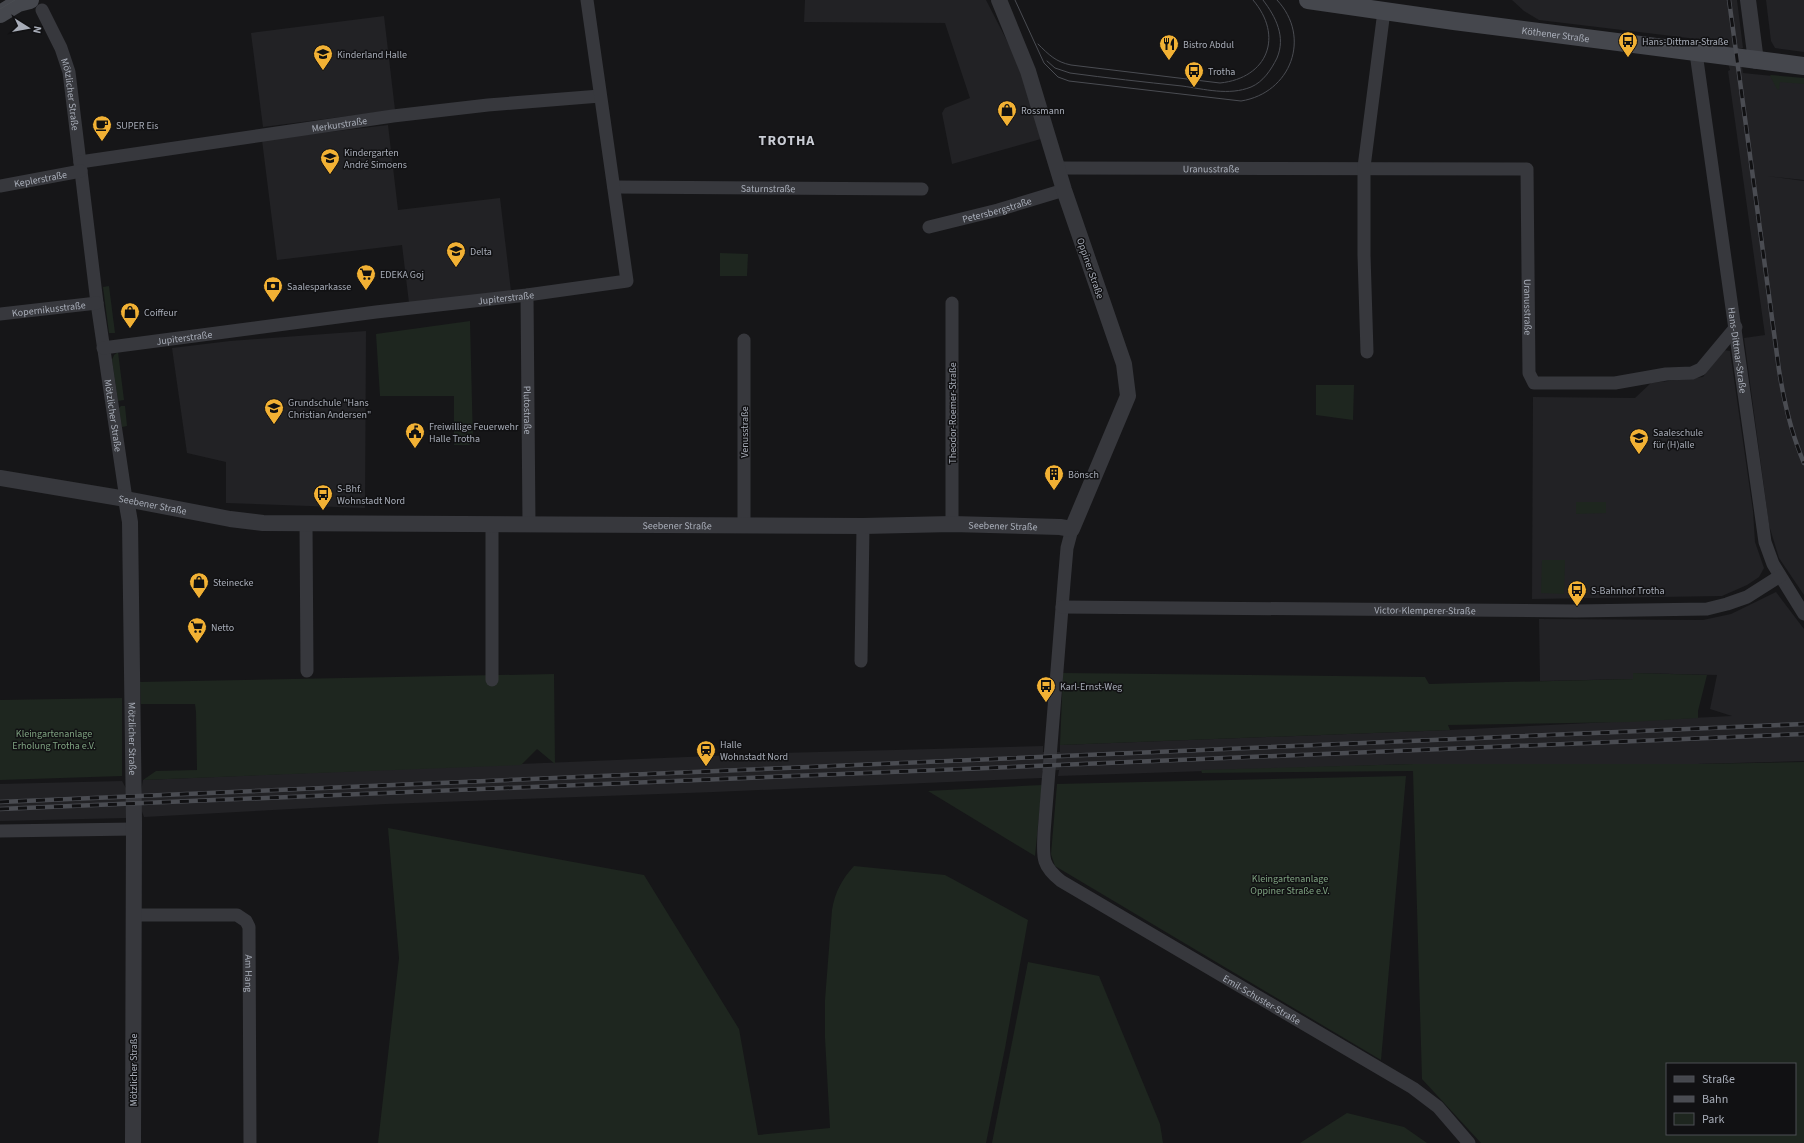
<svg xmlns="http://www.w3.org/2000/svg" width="1804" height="1143" viewBox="0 0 1804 1143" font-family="'Source Sans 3',sans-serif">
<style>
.built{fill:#222225}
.green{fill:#1e261f;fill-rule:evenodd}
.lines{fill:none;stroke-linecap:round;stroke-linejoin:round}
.minor{stroke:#37383d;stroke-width:13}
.tertiary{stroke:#37383d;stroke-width:16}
.secondary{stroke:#45474d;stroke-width:18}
.tram{stroke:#4a4c52;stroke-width:1}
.rail-casing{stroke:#4a4c52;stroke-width:4.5}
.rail{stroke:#111113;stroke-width:3;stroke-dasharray:9;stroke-linecap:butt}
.labels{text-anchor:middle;stroke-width:3;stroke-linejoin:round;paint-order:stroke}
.street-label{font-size:10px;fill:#a8adb8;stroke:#111113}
.poi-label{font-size:10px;fill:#a8adb8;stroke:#111113;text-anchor:start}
.park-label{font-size:10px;fill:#7fa381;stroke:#111113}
.district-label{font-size:14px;font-weight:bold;letter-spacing:1px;fill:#c9ccd4;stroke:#111113}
</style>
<rect width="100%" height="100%" fill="#161618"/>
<g class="built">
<polygon points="805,0 986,0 1023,72 1041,139 952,164 942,113 945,108 970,98 945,23 804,22"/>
<polygon points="1512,0 1737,0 1743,48 1739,48 1743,73 1804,79 1804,180 1766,176 1804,181 1804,595 1779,558 1769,525 1744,338 1765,335 1728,71 1730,70 1722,42 1539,20 1524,11"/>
<polygon points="1766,0 1804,0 1804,52 1775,48 1771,41"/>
<polygon points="384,16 395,110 263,127 251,33"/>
<polygon points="388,125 398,210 500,198 511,291 409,303 402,245 277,260 262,140"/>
<polygon points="366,331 365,508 226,503 226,462 187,453 172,348 230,341"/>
<polygon points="1724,350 1730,351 1753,511 1755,542 1764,568 1759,577 1747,585 1722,596 1532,599 1533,397 1635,398 1651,383 1703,377"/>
<polygon points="1776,592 1804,629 1804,761 1698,764 1413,764 1058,776 1059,770 1042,771 1042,778 714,792 386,804 144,817 141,809 128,810 126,818 0,821 0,784 122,781 128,792 141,792 143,780 781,753 1043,746 1043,752 1060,752 1060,745 1450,730 1732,716 1710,709 1717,675 1634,673 1633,679 1540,681 1539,619 1703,620 1731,614"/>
</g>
<g class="green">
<polygon points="1771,75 1804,78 1804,84 1780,82 1779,90 1777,89 1770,76"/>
<polygon points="720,253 748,254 747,276 720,276"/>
<polygon points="109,286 115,333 109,333 103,287"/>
<polygon points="470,321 473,443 469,445 454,445 454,396 380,396 376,334"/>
<polygon points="118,352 124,400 118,401 112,360 114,355"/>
<polygon points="1316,385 1354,385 1353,420 1316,415"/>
<polygon points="121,406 125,406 127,426 122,427 119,408"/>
<polygon points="1576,502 1606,502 1606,513 1576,514"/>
<polygon points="1542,560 1565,560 1564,594 1541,593"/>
<polygon points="1063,673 1425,677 1429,684 1633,679 1633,673 1707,675 1698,711 1698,718 1631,722 1448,725 1450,730 1060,745"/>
<polygon points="554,674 555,764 537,749 521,765 143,780 156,771 197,770 196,712 195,704 141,704 140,682"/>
<polygon points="122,698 122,776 0,780 0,700"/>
<path d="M1804 762V1143H1481L1422 1079 1413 771 1202 773 1201 770 1413 764H1698ZM1667 1064H1795V1134H1667Z"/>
<polygon points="1406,776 1381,1060 1055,866 1051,854 1057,784"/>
<polygon points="1042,785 1035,856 928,791"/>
<path d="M388 828 644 875 739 1029 758 1135 830 1128 825 1038V1000L832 910C835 892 842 879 854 866L945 875 1028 920 1005 1048 986 1143H378L399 958Z"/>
<polygon points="1028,962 1099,976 1160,1124 1163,1143 992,1143"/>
<polygon points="1347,1113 1404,1127 1427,1143 1300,1143"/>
</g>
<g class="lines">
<g class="minor">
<path id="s1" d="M42 10 61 48 69 72 97 303 126 499"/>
<path id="s2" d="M1696 53 1765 542 1773 564 1804 614"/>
<path id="s3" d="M80 162 393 116 488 105 600 96"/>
<path id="s4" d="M1058 168 1527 169 1529 373 1534 383H1615L1666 374 1692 373 1701 369 1736 327"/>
<path id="s5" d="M0 186 81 171"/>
<path id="s6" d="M614 187 922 189"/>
<path id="s7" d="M929 227 998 210 1064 190"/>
<path id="s8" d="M527 295 529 524"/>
<path id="s9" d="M0 314 97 303"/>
<polyline points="744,340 744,525"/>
<path id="s10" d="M103 348 376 312 527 295 627 281 587 0"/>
<polyline points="1367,352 1364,255 1364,167 1384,11"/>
<polyline points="306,523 307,671"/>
<polyline points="492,524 492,680"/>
<polyline points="952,524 952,303"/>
<path id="s11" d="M1072 529 1067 548 1064 583 1044 833C1043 857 1041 865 1061 881L1413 1088 1438 1107 1469 1143"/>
<path id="s12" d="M1062 607 1576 611 1707 609 1727 604 1747 597 1780 576"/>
<polyline points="861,661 863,526"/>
<polyline points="0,831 134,829"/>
<path id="s13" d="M133 915H237L246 921 249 927 250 1143"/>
</g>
<g class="tertiary">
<polyline points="1748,0 1756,61"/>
<path id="s14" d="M0 478 126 499 230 519 263 523 863 526 952 524 1060 527 1072 529 1128 396 1124 364 1064 190 1028 71 999 0"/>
<path id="s15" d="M126 499 130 522 134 822 133 1143"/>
</g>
<g class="secondary">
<path id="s16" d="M1308 0 1454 21 1804 66"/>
<polyline points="0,14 18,3 30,0"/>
</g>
<g class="tram">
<path d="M1015 0 1044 63 1058 77 1069 81 1241 101C1291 93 1312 37 1277 0"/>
<polyline points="0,9 15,0"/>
<path d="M1038 44C1049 55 1056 62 1071 65L1220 83C1268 78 1284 36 1253 0"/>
<path d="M1047 61 1055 68 1070 73C1107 78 1144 82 1182 86 1204 89 1229 96 1251 87 1263 82 1271 70 1277 58 1286 37 1276 17 1263 0"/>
</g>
<g class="rail-casing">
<g id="rail">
<path d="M1729 0 1779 370C1784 402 1791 433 1804 463"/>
<polyline points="0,802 1804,724"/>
<polyline points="0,809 1804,734"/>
</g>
</g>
<use href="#rail" class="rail"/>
</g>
<defs>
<g id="bus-pin" transform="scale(1)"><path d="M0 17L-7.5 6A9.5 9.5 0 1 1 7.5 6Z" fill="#f2b134" stroke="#111113"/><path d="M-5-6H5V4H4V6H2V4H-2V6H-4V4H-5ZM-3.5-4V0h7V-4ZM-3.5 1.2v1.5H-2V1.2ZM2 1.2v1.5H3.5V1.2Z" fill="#111"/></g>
<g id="restaurant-pin" transform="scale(1)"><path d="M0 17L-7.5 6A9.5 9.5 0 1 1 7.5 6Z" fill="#f2b134" stroke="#111113"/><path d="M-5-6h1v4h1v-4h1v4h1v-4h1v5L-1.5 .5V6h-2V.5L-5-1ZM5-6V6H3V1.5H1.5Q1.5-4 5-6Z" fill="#111"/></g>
<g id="school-pin" transform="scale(1)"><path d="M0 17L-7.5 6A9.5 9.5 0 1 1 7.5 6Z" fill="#f2b134" stroke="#111113"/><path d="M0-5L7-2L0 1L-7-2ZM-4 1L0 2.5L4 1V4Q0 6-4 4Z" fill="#111"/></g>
<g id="shop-pin" transform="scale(1)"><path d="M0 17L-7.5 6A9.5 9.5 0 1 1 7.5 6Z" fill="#f2b134" stroke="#111113"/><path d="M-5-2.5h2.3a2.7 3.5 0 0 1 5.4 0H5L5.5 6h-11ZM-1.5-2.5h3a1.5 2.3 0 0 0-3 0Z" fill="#111"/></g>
<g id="cafe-pin" transform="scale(1)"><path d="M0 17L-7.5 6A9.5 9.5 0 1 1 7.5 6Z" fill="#f2b134" stroke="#111113"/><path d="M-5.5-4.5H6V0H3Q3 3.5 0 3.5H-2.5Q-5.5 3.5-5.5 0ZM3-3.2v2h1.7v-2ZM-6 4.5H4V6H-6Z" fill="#111"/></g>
<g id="supermarket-pin" transform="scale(1)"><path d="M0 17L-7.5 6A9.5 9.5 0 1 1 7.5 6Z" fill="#f2b134" stroke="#111113"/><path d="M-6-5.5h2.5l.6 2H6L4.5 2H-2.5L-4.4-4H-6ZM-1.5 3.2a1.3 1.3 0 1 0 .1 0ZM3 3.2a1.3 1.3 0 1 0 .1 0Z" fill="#111"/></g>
<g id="bank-pin" transform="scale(1)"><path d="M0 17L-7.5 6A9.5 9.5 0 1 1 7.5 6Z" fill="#f2b134" stroke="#111113"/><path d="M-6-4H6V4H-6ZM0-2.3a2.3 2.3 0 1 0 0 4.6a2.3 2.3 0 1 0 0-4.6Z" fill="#111"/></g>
<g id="civic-pin" transform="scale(1)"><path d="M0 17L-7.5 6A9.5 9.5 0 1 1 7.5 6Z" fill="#f2b134" stroke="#111113"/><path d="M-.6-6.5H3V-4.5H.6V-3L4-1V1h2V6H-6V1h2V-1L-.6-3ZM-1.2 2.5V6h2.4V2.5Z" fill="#111"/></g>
<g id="building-pin" transform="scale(1)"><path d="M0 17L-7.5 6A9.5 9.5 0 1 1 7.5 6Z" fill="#f2b134" stroke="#111113"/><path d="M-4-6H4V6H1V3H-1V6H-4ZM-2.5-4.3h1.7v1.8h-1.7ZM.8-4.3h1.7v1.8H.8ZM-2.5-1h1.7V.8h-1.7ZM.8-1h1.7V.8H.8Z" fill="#111"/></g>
<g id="station-pin" transform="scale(1)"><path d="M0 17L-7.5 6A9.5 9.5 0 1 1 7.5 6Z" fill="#f2b134" stroke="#111113"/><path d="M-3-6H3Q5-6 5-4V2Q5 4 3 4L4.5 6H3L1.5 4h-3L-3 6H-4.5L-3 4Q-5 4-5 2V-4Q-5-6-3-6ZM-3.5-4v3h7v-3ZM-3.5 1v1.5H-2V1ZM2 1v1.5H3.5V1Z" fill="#111"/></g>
</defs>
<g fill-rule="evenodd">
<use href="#bus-pin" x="1628" y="41"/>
<use href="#restaurant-pin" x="1169" y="44"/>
<use href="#school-pin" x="323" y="54"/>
<use href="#bus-pin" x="1194" y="71"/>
<use href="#shop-pin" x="1007" y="110"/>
<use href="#cafe-pin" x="102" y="125"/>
<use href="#school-pin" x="330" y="158"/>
<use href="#school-pin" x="456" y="251"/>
<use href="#supermarket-pin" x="366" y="274"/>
<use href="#bank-pin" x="273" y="286"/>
<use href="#shop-pin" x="130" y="312"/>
<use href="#school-pin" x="274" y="408"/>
<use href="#civic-pin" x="415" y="432"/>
<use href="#school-pin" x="1639" y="438"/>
<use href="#building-pin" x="1054" y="474"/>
<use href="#bus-pin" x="323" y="494"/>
<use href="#shop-pin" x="199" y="582"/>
<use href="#bus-pin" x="1577" y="590"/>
<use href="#supermarket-pin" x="197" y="627"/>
<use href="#bus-pin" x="1046" y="686"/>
<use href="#station-pin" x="706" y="750"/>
</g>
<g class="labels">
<g class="street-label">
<text dy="4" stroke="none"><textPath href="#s16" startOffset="250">Köthener Straße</textPath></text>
<text dy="4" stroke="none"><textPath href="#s1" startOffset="90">Mötzlicher Straße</textPath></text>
<text dy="4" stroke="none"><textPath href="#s3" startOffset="262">Merkurstraße</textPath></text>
<text dy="4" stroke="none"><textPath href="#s4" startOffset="153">Uranusstraße</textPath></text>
<text dy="4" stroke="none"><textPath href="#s5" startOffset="41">Keplerstraße</textPath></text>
<text dy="4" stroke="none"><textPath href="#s6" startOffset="154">Saturnstraße</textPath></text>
<text dy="4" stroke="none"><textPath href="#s7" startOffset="70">Petersbergstraße</textPath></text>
<text transform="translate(1091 268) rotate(71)" y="4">Oppiner Straße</text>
<text dy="4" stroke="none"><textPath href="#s10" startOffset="406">Jupiterstraße</textPath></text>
<text dy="4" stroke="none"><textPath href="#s4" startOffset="607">Uranusstraße</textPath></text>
<text dy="4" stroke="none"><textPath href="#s9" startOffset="49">Kopernikusstraße</textPath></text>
<text dy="4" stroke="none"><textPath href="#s10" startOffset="82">Jupiterstraße</textPath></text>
<text dy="4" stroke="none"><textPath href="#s2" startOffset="300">Hans-Dittmar-Straße</textPath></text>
<text dy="4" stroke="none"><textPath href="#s8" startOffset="115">Plutostraße</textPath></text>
<text transform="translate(952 413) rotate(-90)" y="4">Theodor-Roemer-Straße</text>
<text dy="4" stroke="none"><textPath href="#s1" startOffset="414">Mötzlicher Straße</textPath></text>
<text transform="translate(744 432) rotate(-90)" y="4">Venusstraße</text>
<text dy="4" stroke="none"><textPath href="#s14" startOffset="155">Seebener Straße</textPath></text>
<text dy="4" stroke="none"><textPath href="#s14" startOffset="681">Seebener Straße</textPath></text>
<text dy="4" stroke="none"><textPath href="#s14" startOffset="1007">Seebener Straße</textPath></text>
<text dy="4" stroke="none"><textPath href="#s12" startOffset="363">Victor-Klemperer-Straße</textPath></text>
<text dy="4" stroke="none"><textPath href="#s15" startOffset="240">Mötzlicher Straße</textPath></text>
<text dy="4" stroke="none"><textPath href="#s13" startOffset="168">Am Hang</textPath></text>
<text dy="4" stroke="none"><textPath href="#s11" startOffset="593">Emil-Schuster-Straße</textPath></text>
<text transform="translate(133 1070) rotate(-90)" y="4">Mötzlicher Straße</text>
</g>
<g class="poi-label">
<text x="1642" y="45">Hans-Dittmar-Straße</text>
<text x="1183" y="48">Bistro Abdul</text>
<text x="337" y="58">Kinderland Halle</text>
<text x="1208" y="75">Trotha</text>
<text x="1021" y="114">Rossmann</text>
<text x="116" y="129">SUPER Eis</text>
<text x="344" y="156">Kindergarten<tspan x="344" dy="12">André Simoens</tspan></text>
<text x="470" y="255">Delta</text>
<text x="380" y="278">EDEKA Goj</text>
<text x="287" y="290">Saalesparkasse</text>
<text x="144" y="316">Coiffeur</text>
<text x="288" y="406">Grundschule "Hans<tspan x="288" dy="12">Christian Andersen"</tspan></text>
<text x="429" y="430">Freiwillige Feuerwehr<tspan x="429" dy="12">Halle Trotha</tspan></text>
<text x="1653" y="436">Saaleschule<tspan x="1653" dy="12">für (H)alle</tspan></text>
<text x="1068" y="478">Bönsch</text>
<text x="337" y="492">S-Bhf.<tspan x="337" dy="12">Wohnstadt Nord</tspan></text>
<text x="213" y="586">Steinecke</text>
<text x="1591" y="594">S-Bahnhof Trotha</text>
<text x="211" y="631">Netto</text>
<text x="1060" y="690">Karl-Ernst-Weg</text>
<text x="720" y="748">Halle<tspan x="720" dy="12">Wohnstadt Nord</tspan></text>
</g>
<g class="park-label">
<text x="54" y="737">Kleingartenanlage<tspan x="54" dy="12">Erholung Trotha e.V.</tspan></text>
<text x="1290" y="882">Kleingartenanlage<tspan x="1290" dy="12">Oppiner Straße e.V.</tspan></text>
</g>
<g class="district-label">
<text x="787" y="145">TROTHA</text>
</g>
</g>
<rect x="1666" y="1063" width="130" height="72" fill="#111113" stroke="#4d4f55"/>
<rect x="1674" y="1076" width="20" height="6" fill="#45474d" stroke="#4d4f55"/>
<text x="1702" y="1083" font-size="12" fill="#a8adb8">Straße</text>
<rect x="1674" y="1096" width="20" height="6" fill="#4a4c52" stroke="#4d4f55"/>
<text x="1702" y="1103" font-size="12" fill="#a8adb8">Bahn</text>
<rect x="1674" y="1113" width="20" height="12" fill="#1e261f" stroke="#4d4f55"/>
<text x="1702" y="1123" font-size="12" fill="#a8adb8">Park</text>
<g transform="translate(28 28) rotate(101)" stroke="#111113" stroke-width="3" paint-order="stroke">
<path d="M0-3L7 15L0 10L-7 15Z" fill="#a8adb8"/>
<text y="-6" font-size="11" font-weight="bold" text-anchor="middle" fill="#a8adb8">N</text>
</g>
</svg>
